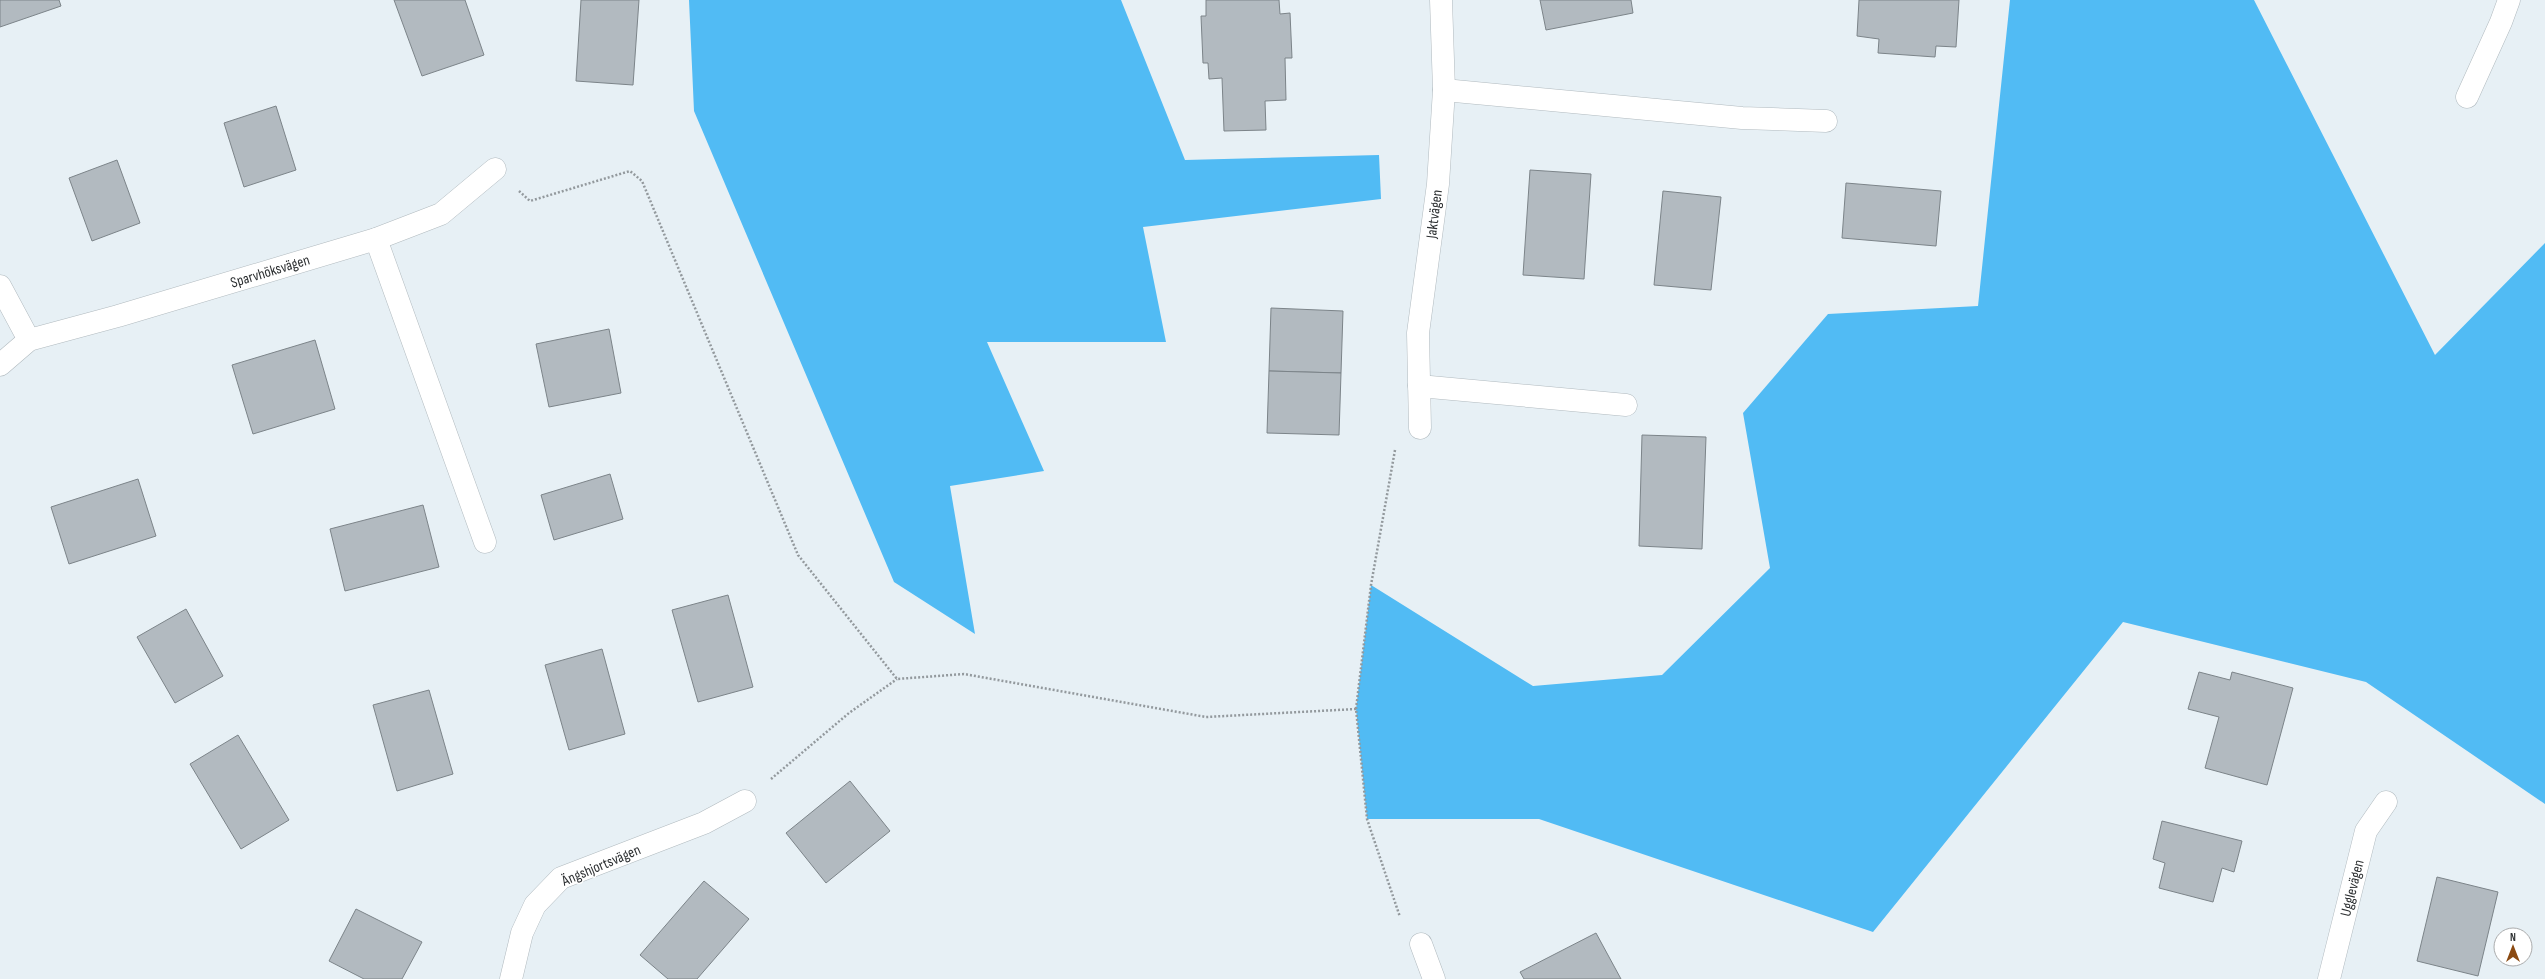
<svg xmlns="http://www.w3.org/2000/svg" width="2545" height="979" viewBox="0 0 2545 979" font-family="'Sofia Sans Condensed',sans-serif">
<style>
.forest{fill:#51bbf4}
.building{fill:#b2bac0;stroke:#7c8489}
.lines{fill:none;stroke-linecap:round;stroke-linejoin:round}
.minor-casing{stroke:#b1babf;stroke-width:23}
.path{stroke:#93999d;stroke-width:2.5;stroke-dasharray:2 2;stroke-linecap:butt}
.minor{stroke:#fff;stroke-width:22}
.labels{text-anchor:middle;stroke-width:3;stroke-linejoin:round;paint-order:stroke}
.street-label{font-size:15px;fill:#2d3032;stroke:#fff}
</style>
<rect width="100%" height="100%" fill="#e7f0f5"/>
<g class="forest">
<polygon points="689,0 1121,0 1185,160 1379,155 1381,199 1143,227 1166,342 987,342 1044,471 950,486 975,634 894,582 694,111"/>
<polygon points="2010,0 2254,0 2435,355 2545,243 2545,804 2366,682 2123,622 1873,932 1539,819 1367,819 1356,709 1371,585 1533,686 1662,675 1770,568 1743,413 1828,314 1978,306"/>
</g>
<g class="building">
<polygon points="0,0 59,0 61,6 0,27"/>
<polygon points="394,0 465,0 484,55 422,76"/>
<polygon points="581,0 639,0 633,85 576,81"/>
<polygon points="1206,0 1279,0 1280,14 1290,13 1292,58 1285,58 1286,100 1265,101 1266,130 1224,131 1222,78 1209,79 1208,63 1203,63 1201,16 1206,16"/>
<polygon points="1540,0 1631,0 1633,13 1546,30"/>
<polygon points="1859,0 1959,0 1956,47 1936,46 1935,57 1878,53 1879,39 1857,36"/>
<polygon points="276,106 296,170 244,187 224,123"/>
<polygon points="117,160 140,223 92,241 69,178"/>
<polygon points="1530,170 1591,174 1584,279 1523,275"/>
<polygon points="1846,183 1941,191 1936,246 1842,238"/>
<polygon points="1663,191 1721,197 1711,290 1654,285"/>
<polygon points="1271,308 1343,311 1341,373 1269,371"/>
<polygon points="609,329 621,393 549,407 536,344"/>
<polygon points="315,340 335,409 253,434 232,365"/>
<polygon points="1269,371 1341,373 1339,435 1267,433"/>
<polygon points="1642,435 1706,437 1702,549 1639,546"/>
<polygon points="610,474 623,519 554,540 541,495"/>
<polygon points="138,479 156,536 69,564 51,507"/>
<polygon points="423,505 439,567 345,591 330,529"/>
<polygon points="728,595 753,687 698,702 672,610"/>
<polygon points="186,609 223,676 175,703 137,637"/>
<polygon points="602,649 625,734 569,750 545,665"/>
<polygon points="2199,672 2230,680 2232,672 2293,688 2267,785 2205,768 2219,717 2188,709"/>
<polygon points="429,690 453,774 397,791 373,705"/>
<polygon points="238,735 289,820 241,849 190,764"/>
<polygon points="850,781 890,831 826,883 786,833"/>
<polygon points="2162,821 2242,841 2234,872 2222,868 2213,902 2159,888 2165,863 2153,859"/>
<polygon points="2437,877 2498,892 2478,976 2417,961"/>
<polygon points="704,881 749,919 697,979 668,979 640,955"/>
<polygon points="356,909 422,942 402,979 364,979 329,961"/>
<polygon points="1596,933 1621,979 1524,979 1520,972"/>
</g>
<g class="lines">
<g class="minor-casing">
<g id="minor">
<polyline points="1444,90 1742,118 1826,121"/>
<polyline points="2467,97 2501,22 2509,0"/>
<polyline points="376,239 485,542"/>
<polyline points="0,286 29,340"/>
<polyline points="0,365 29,340 118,316 376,239 441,214 495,169"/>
<polyline points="1419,386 1626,405"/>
<polyline points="1420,428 1418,333 1438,184 1444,90 1441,0"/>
<polyline points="1421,944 1434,979"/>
<polyline points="511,979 522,933 535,905 561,878 704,823 745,801"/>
<polyline points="2329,979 2366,831 2386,802"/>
</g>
</g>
<g class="path">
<polyline points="519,191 530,201 630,171 642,181 798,555 897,679 964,674 1206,717 1356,709"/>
<polyline points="1395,450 1371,585 1356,709 1367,819 1400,917"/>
<polyline points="771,779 849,713 897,679"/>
</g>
<use href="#minor" class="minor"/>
</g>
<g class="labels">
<g class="street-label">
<text transform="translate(1434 214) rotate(-83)" y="5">Jaktvägen</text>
<text transform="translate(270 271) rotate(-17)" y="5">Sparvhöksvägen</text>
<text transform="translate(601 865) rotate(-23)" y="5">Ängshjortsvägen</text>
<text transform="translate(2352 888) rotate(-76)" y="5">Ugglevägen</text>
</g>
</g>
<g transform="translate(2513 947)"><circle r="19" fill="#ffffff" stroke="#abacad"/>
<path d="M0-3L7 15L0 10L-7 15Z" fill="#8a4a12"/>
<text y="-6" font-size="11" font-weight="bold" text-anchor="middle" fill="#2d3032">N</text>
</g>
</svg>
